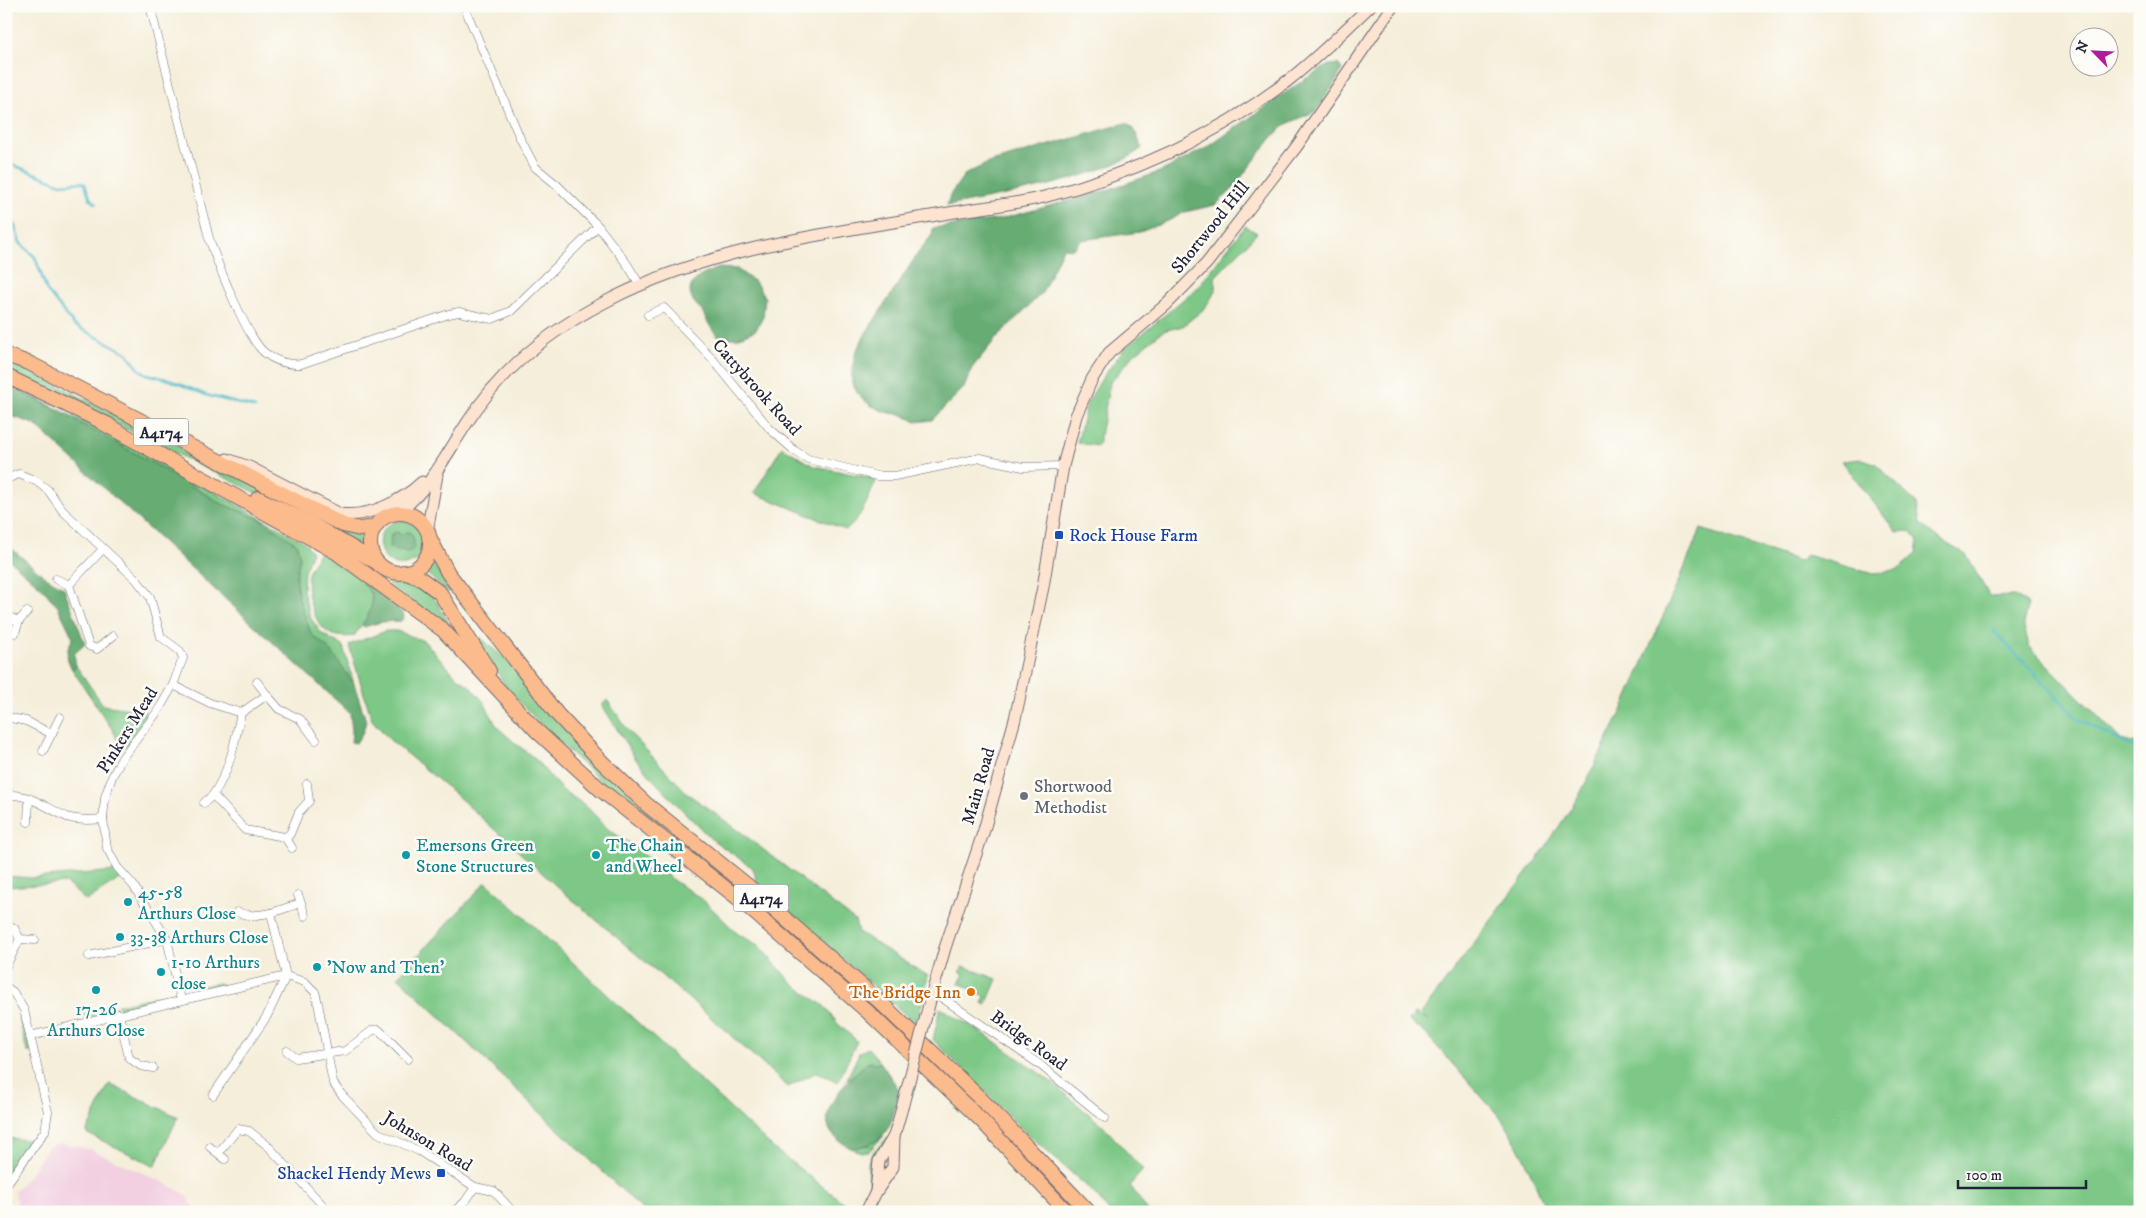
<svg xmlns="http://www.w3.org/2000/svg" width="2146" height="1218" viewBox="0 0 2146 1218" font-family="'IM FELL DW Pica',serif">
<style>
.built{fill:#f2cfe1}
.green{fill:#7dc886;stroke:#507560}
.forest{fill:#66ac73;stroke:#446757}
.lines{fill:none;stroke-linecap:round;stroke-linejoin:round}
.stream{stroke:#4cb8c8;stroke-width:2.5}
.street-casing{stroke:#6c6973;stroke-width:9}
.secondary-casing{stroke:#6c6973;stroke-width:13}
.highway-casing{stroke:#6c6973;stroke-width:16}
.street{stroke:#fff;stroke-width:8}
.secondary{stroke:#fde4d1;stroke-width:11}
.highway{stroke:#fbbb8d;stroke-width:14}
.secondary-bridge-casing{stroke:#6c6973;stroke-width:13;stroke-linecap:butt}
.secondary-bridge{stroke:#fde4d1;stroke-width:11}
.transit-dot{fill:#1a4fb4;stroke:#fdfcf7;stroke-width:2}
.worship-dot{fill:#6b7280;stroke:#fdfcf7;stroke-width:2}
.culture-dot{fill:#0f9aa8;stroke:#fdfcf7;stroke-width:2}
.food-dot{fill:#e8710a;stroke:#fdfcf7;stroke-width:2}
.labels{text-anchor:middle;stroke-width:5;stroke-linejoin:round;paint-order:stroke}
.shield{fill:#fdfcf7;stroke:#646373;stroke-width:1}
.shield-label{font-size:16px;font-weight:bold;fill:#22223b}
.street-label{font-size:18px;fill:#22223b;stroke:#fdfcf7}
.transit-label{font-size:18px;fill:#164399;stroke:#fdfcf7;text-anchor:start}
.worship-label{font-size:18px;fill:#5b616d;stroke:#fdfcf7;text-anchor:start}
.culture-label{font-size:18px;fill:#0d838f;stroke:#fdfcf7;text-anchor:start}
.food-label{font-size:18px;fill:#c56008;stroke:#fdfcf7;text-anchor:end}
</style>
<rect width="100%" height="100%" fill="#fdfcf7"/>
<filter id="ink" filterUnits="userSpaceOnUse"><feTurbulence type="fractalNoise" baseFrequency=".02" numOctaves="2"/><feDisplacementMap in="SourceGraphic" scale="10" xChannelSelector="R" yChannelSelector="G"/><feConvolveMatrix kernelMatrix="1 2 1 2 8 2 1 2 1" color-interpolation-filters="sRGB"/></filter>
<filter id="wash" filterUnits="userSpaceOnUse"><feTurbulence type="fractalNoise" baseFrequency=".0096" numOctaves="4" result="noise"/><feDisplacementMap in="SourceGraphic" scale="20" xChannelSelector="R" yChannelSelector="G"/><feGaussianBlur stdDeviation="1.12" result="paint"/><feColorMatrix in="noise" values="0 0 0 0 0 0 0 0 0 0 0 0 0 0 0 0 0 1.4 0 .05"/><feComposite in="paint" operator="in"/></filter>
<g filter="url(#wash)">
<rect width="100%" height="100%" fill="#f5eeda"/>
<polygon class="built" points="59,1143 90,1149 165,1183 188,1196 196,1212 20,1212 14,1191 30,1175 48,1147"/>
<g class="green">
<polygon points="1245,226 1257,233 1215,277 1216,290 1205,308 1183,326 1163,331 1134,354 1110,383 1098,446 1077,443 1087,403 1103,377 1123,350 1198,287"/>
<polygon points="6,361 28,370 324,521 322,525 6,370"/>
<polygon points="6,383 121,440 304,542 312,552 304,571 303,591 310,617 321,633 343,646 354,684 331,651 311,634 298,596 296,575 300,557 262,520 222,504 160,467 32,397 6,389"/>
<path d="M782 447 814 466 876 479C870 497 861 518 846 530L754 493Z"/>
<polygon points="1861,459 1875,463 1917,504 1920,524 1941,540 1966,555 1990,597 2014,596 2028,604 2023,623 2029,646 2121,740 2140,745 2140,1212 1547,1212 1525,1160 1505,1123 1425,1033 1409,1021 1415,1013 1428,1020 1421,1014 1543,851 1579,796 1621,713 1701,529 1800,561 1806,555 1874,574 1899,569 1916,554 1918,540 1910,531 1896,532 1842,461"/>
<path d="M402 520C423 524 429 542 418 559 383 584 360 527 402 520Z"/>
<polygon points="339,529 353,534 365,536 364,548 337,533"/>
<path d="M319 553C339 557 376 585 372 606 370 618 360 626 354 636 346 637 339 637 331 634 313 625 305 592 308 574 310 566 316 560 319 553Z"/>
<polygon points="434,564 451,590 449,593 426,573"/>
<polygon points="389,580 413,581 432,594 454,632 388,584"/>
<polygon points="386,631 397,631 424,641 456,676 471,687 483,701 498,728 514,742 534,758 562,790 586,806 608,829 635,847 674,881 702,899 738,934 758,945 793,984 824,1006 838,1024 857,1041 838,1082 817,1072 788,1087 708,1015 561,890 453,792 391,741 372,720 349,645"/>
<polygon points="480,637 506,660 534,692 653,816 837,974 926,1055 1002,1130 1081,1212 1077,1212 998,1130 724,880 600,780 548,732 508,690 478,640"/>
<polygon points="76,666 103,705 143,711 148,714 131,741 122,750 114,732 72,669"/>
<polygon points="607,700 630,733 688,794 742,833 855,921 858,932 928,976 917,1025 757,883 753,868 710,838 659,786 635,758 602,705"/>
<polygon points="116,871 121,878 86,901 66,883 6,887 6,876 32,878"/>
<polygon points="486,882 773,1148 853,1210 851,1212 645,1212 398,977"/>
<polygon points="963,966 997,979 986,1005 982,1003 985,996 959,983 964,974 960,972"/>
<polygon points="219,983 224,986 197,993 196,987"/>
<polygon points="172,993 173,998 121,1010 118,1005"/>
<polygon points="115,1006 116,1011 84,1018 83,1013"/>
<polygon points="940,1008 980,1031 1049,1080 1105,1128 1143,1170 1130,1185 1148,1212 1110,1212 1092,1191 1024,1131 933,1040"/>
<polygon points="23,1017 31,1052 27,1052 19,1018"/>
<polygon points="868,1048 881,1063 868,1063 846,1081 859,1053"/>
<polygon points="109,1084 178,1117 155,1166 86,1133"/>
<polygon points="884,1136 868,1152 861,1152 850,1148 869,1145"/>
<polygon points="6,1138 32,1140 6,1176"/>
<path d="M888 1138 872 1189 869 1194C872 1182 865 1167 870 1157 874 1149 882 1144 888 1138Z"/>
</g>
<g class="forest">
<polygon points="1338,64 1342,69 1337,80 1316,111 1287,124 1274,135 1230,192 1215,205 1185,212 1168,221 1140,232 1081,240 1073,249 1063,248 1042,293 999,335 972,368 964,388 932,420 916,422 903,415 885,412 870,405 858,394 852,383 852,372 856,351 866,333 920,250 932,235 933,228 1001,219 1104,191 1162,171 1208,147 1305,79 1329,65"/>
<path d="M1126 123 1134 129 1142 148C1127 161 1109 166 1090 173 1043 189 996 197 947 206L950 195 964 175 988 163Z"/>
<path d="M719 268 737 269 756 283 765 298 763 317 756 330 737 338H719C711 329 707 321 702 311 699 307 694 303 692 299 683 281 707 272 719 268Z"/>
<polygon points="6,389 32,397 160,467 222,504 262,520 297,544 300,557 296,575 298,596 311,634 331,651 354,684 366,721 363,732 356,743 351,742 352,731 350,713 34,424 6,414"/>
<polygon points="397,532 402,535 405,532 410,532 413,537 415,547 408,553 402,550 397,551 390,548 391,534"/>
<path d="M6 544 43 575 64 588 85 644 74 654 76 666 72 669C65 657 66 650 73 638L58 607 41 587 6 557Z"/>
<path d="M364 581 403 613 404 617 401 621 381 622 364 627 362 625C372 611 378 596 362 583Z"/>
<path d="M868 1062 881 1063 900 1091C891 1123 890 1145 850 1148 845 1144 838 1141 834 1136 812 1112 851 1077 868 1062Z"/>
</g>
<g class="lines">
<g class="stream">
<polyline points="6,162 61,184 82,182 85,184 90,198 96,204"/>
<polyline points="6,215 15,226 20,243 35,257 47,291 74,325 127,353 139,369 147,374 170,380 206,395 255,408"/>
<polyline points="1993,630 2078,719 2140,751"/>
</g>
</g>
</g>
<g filter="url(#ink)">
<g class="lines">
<g class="street-casing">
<g id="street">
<path d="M150 6 209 238C216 260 248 341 265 353 276 362 287 365 301 364L449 314 459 312 492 319 511 311 598 226"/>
<polyline points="464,6 520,138 535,167 557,185 598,226 627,264 640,285"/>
<polyline points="648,315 664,308 710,356 770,429 795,451 808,459 877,476 895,476 980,458 1023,467 1063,466"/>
<polyline points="6,479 19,474 36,481 48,490 62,510 136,579 150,597 161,637 180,651 183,658 173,685 158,711 122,758 112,777 105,797 103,819 107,848 117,867 133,885 167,939 181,1000"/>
<polyline points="103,549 69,585 89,646 97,649 113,636"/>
<polyline points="56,579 69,585"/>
<polyline points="6,616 19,621"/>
<polyline points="15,633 19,621 27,612"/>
<polyline points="257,682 267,695"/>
<path d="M173 685 210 703 241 713C234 744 231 768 213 795L245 830 285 837 290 834 299 812 309 801 307 784"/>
<polyline points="241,713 267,695 279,709 300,719 316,740"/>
<polyline points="6,717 26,721 52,734"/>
<polyline points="43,751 60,717"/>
<path d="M11 795C32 795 48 809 67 817 78 821 91 820 103 819"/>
<polyline points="204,803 213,795"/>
<polyline points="28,822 29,798"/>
<polyline points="285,837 292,848"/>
<polyline points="301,903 305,916"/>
<path d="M237 912C248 917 259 915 271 913"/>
<polyline points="6,924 14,928 20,939 35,940"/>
<polyline points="89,956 167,939"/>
<polyline points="6,966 20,939"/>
<polyline points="6,987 13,992 24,1010 48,1112 45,1131 6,1185"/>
<polyline points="932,991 1039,1064 1105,1118"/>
<polyline points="119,1014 129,1058 141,1066 153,1068"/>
<polyline points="30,1036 286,976 305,982 315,992 318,1003 333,1083 341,1094 378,1133 419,1151 475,1187 494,1191 513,1212"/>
<polyline points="287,1051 296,1058 345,1051 373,1030 379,1030 408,1059"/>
<polyline points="213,1095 267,1016 286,976 271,913 301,903 298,895"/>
<polyline points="210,1147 225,1159"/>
<polyline points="219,1152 238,1129 249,1131 268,1146 329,1212"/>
<polyline points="453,1212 465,1202 475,1187"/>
</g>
</g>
<g class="secondary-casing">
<g id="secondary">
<path d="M227 459 249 467 340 514C369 518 402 501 422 482"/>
<path d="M398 513C432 486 444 458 467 423 501 369 550 330 607 301 711 247 829 233 943 214 976 208 1011 205 1044 197 1132 174 1218 135 1290 79 1318 57 1344 31 1370 6"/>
<polyline points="427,532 437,475"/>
<polyline points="931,997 945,948 984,830 1015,719 1043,587 1063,466 1076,416 1092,379 1109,353 1167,304 1207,263 1297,146 1393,6"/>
<polyline points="876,1192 879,1161 894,1136"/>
<polyline points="866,1212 876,1192 893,1167 894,1136 902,1108"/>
</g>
</g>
<g class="highway-casing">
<g id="highway">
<polyline points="6,355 31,364 343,525 360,529 375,527"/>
<polyline points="6,376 109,425"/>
<polyline points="101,422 336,552 443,630 537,731 601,790 739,899 868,1012 981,1120 1067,1212"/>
<polyline points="258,498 308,522 376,562"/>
<circle cx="400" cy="543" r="30"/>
<polyline points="429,537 448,573 557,714 601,761 646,804 748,886 878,1000 989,1107 1089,1212"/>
<polyline points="403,572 420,578 440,593 489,671"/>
</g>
</g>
<use href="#street" class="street"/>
<use href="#secondary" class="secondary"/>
<use href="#highway" class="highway"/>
<g class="secondary-bridge-casing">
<polyline id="secondary-bridge" points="902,1108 931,997"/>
</g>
<use href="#secondary-bridge" class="secondary-bridge"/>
</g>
</g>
<g class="transit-dot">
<rect x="1054" y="530" width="10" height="10" rx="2.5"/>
<rect x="436" y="1168" width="10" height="10" rx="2.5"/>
</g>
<circle class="worship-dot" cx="1024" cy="796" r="5"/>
<g class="culture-dot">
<circle cx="406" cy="855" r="5"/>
<circle cx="596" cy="855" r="5"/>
<circle cx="128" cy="902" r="5"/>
<circle cx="120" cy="937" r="5"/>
<circle cx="317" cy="967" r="5"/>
<circle cx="161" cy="972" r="5"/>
<circle cx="96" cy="990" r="5"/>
</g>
<circle class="food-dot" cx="971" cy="992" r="5"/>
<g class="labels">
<g class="shield">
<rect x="133.5" y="418.5" width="55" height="27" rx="4"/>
<rect x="733.5" y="884.5" width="55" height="27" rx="4"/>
</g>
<g class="shield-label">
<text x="161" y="438">A4174</text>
<text x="761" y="904">A4174</text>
</g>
<g class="street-label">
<text transform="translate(1210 227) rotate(-51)" y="6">Shortwood Hill</text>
<text transform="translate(757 387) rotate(48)" y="6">Cattybrook Road</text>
<text transform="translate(127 730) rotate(-58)" y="6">Pinkers Mead</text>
<text transform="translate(978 786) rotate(-74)" y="6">Main Road</text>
<text transform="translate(1029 1040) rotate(36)" y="6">Bridge Road</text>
<text transform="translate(428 1141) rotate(31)" y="6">Johnson Road</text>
</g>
<g class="transit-label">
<text x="1069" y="541">Rock House Farm</text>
<text x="431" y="1179" text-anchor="end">Shackel Hendy Mews</text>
</g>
<g class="worship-label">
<text x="1034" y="792">Shortwood<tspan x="1034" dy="21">Methodist</tspan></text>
</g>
<g class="culture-label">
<text x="416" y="851">Emersons Green<tspan x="416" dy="21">Stone Structures</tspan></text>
<text x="606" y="851">The Chain<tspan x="606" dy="21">and Wheel</tspan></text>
<text x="138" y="898">45-58<tspan x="138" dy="21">Arthurs Close</tspan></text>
<text x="130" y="943">33-38 Arthurs Close</text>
<text x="171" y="968">1-10 Arthurs<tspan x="171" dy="21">close</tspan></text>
<text x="327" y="973">'Now and Then'</text>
<text x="96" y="1015" text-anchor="middle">17-26<tspan x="96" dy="21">Arthurs Close</tspan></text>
</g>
<g class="food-label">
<text x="961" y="998">The Bridge Inn</text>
</g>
</g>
<rect width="2146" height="1218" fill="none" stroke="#fdfcf7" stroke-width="25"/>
<g transform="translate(2094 52) rotate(294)"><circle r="24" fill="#fdfcf7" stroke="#a5a5ac"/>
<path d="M0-4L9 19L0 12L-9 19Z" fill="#b5179e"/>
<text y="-8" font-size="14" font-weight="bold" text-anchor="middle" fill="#22223b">N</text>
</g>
<path d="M1958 1180v8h128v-8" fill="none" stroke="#22223b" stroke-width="2.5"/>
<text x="1966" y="1180" font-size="15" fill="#22223b" stroke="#fdfcf7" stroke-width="4" paint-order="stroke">100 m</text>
</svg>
